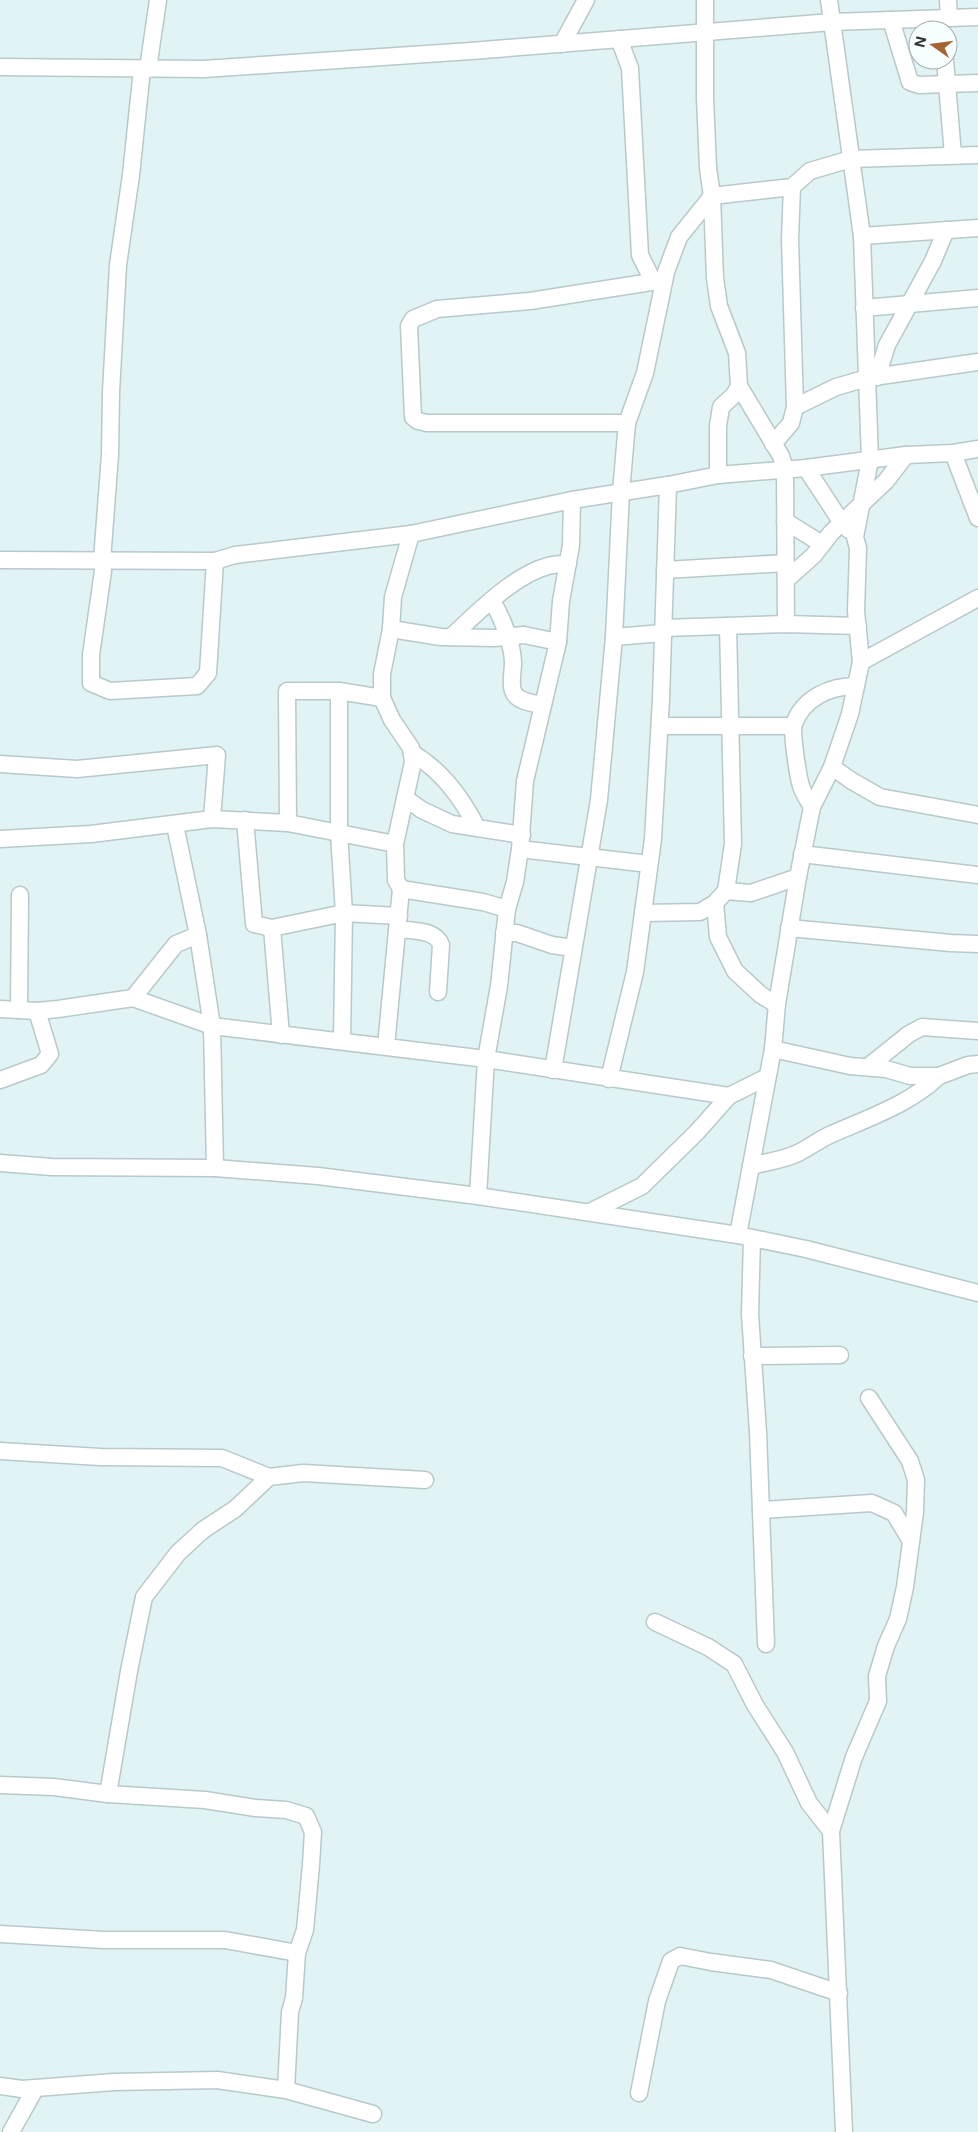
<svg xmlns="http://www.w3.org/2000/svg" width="978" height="2132" viewBox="0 0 978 2132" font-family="Inter,sans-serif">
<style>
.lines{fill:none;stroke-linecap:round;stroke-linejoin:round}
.minor-casing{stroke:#b8c9ca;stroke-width:19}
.minor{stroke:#fff;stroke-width:16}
</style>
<rect width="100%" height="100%" fill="#e1f3f5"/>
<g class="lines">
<g class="minor-casing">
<g id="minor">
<polyline points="705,0 705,98 708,168 712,196 715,278 719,306 737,353 739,386 734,395 721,407 718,426 718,475"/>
<polyline points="948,0 949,18"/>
<polyline points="891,20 910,82 919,85 978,83"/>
<polyline points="619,39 630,68 640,255 653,281"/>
<polyline points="562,44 586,0"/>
<polyline points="945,60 953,155"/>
<polyline points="0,67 204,69 471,51 832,22 978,17"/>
<polyline points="142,69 131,175 118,265 111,392 110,455 102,560 103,571 91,655 91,683 110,691 197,686 208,673 215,561"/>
<polyline points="148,69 158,0"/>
<polyline points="862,236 978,228"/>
<polyline points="864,308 978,298"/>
<polyline points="877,377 887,345 933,261 946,230"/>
<polyline points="739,386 781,456 785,469 786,624"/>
<polyline points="795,407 836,387 867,378 978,362"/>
<polyline points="627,423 427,423 418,421 413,417 409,326 413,319 437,309 530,301 664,280"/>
<polyline points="773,444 791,423 795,407 790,239 792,187"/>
<polyline points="953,453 978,518"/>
<polyline points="806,468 842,523 849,530"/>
<polyline points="785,521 822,544"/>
<polyline points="411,534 393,597 391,629 382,674 382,698 392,720 411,748 413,762 395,844 396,880 401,889 483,902 507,909"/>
<polyline points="0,560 215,561 235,555 411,534 572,500 668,485 718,475 806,468 906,455 953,453 978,449"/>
<polyline points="665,570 786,563"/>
<polyline points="786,580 814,555 831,533 886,481 906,455"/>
<path d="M492 601C502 617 513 645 513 663 513 672 510 683 513 691 517 702 533 703 543 705"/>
<polyline points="663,628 786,624 858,626"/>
<polyline points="391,629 441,637 495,638 524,635 558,642"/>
<path d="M451 637C477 613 514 575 548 566 555 564 562 564 568 564"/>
<polyline points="614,637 663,633"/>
<polyline points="861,662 978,598"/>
<polyline points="660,726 793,726"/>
<path d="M412 753C441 770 462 798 477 828"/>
<polyline points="0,764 77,769 217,755 212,819"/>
<polyline points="832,767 852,781 880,797 978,815"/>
<polyline points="405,798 422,810 452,824 522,835"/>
<path d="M812 807C808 800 803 793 801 786 798 776 791 732 794 724 803 698 830 686 856 686"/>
<polyline points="245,820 254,924 272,928"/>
<polyline points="288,823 287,691 339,691"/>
<polyline points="175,825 198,935 212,1026 215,1168"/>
<polyline points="0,839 91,834 212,819 288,823 395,844"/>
<polyline points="520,849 649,864"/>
<polyline points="802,854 978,875"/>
<polyline points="726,891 751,893 798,877"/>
<polyline points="715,903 718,937 735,971 761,995 777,1005"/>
<polyline points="643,913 700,912 715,903 726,891 733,844 728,626"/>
<polyline points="789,928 951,943 978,944"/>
<path d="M397 929C411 931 436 929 441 945L438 992"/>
<polyline points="504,933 517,933 552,945 573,948"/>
<polyline points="133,998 176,944 198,935"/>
<polyline points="0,1009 37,1011 58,1009 133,998 212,1026 486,1059 729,1096 767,1077"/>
<polyline points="19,1010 20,895"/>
<polyline points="281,1035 272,928 344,913 339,833 339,691 382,698"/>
<polyline points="342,1041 344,913 399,916"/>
<polyline points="386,1046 401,889"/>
<polyline points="773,1049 850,1066 886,1069 910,1076 939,1076 968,1065 978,1064"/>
<polyline points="869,1066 909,1034 922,1027 978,1031"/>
<polyline points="553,1070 599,800 614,637 621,492 627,423 645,373 666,272 679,237 712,196 792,187 810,171 851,159 978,155"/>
<polyline points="609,1079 635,972 653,839 661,699 668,485"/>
<polyline points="0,1080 41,1065 50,1054 37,1011"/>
<polyline points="0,1163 52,1167 215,1168 318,1176 478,1196 738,1235 806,1249 978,1293"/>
<path d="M751 1166C766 1162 784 1160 798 1153 810 1147 820 1139 832 1134 868 1118 910 1104 939 1076"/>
<polyline points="478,1196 486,1059 499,986 507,909 515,882 520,849 525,781 558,642 561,601 571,545 572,500"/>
<polyline points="590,1212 642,1186 697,1132 729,1096"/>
<polyline points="738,1235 773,1049 777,1004 798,877 812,807 832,767 850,714 861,662 856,611 858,548 855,537 870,460 862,236 829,0"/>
<polyline points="752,1238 750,1314 758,1432 766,1644"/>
<polyline points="752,1356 840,1355"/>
<polyline points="0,1451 100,1457 222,1458 269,1477"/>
<polyline points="761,1510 872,1503 894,1513 911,1541"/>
<polyline points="655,1622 708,1647 734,1664 755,1705 785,1752 809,1803 831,1831"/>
<polyline points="0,1785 54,1787 108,1794"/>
<polyline points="0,1934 104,1940 225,1940 297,1953"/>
<polyline points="0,2086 22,2089 114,2082 217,2080 286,2090 373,2114"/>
<polyline points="286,2090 290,2012 294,1998 297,1953 305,1930 311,1865 313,1832 306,1816 286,1810 256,1808 205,1800 108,1794 129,1671 144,1597 178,1553 203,1530 235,1509 269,1477 303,1473 425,1480"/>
<polyline points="639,2093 657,2001 671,1961 680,1956 711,1962 771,1970 839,1993"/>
<polyline points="11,2132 35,2089"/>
<polyline points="844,2132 831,1831 854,1757 878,1701 877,1676 886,1646 898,1619 905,1587 915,1512 916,1480 910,1461 869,1398"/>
</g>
</g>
<use href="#minor" class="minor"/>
</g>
<g transform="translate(933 45) rotate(284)"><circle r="24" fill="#f7feff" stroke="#a7adae"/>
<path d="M0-4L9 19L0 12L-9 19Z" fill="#a66333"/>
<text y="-8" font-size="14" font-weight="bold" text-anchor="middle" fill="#2e3435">N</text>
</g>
</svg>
